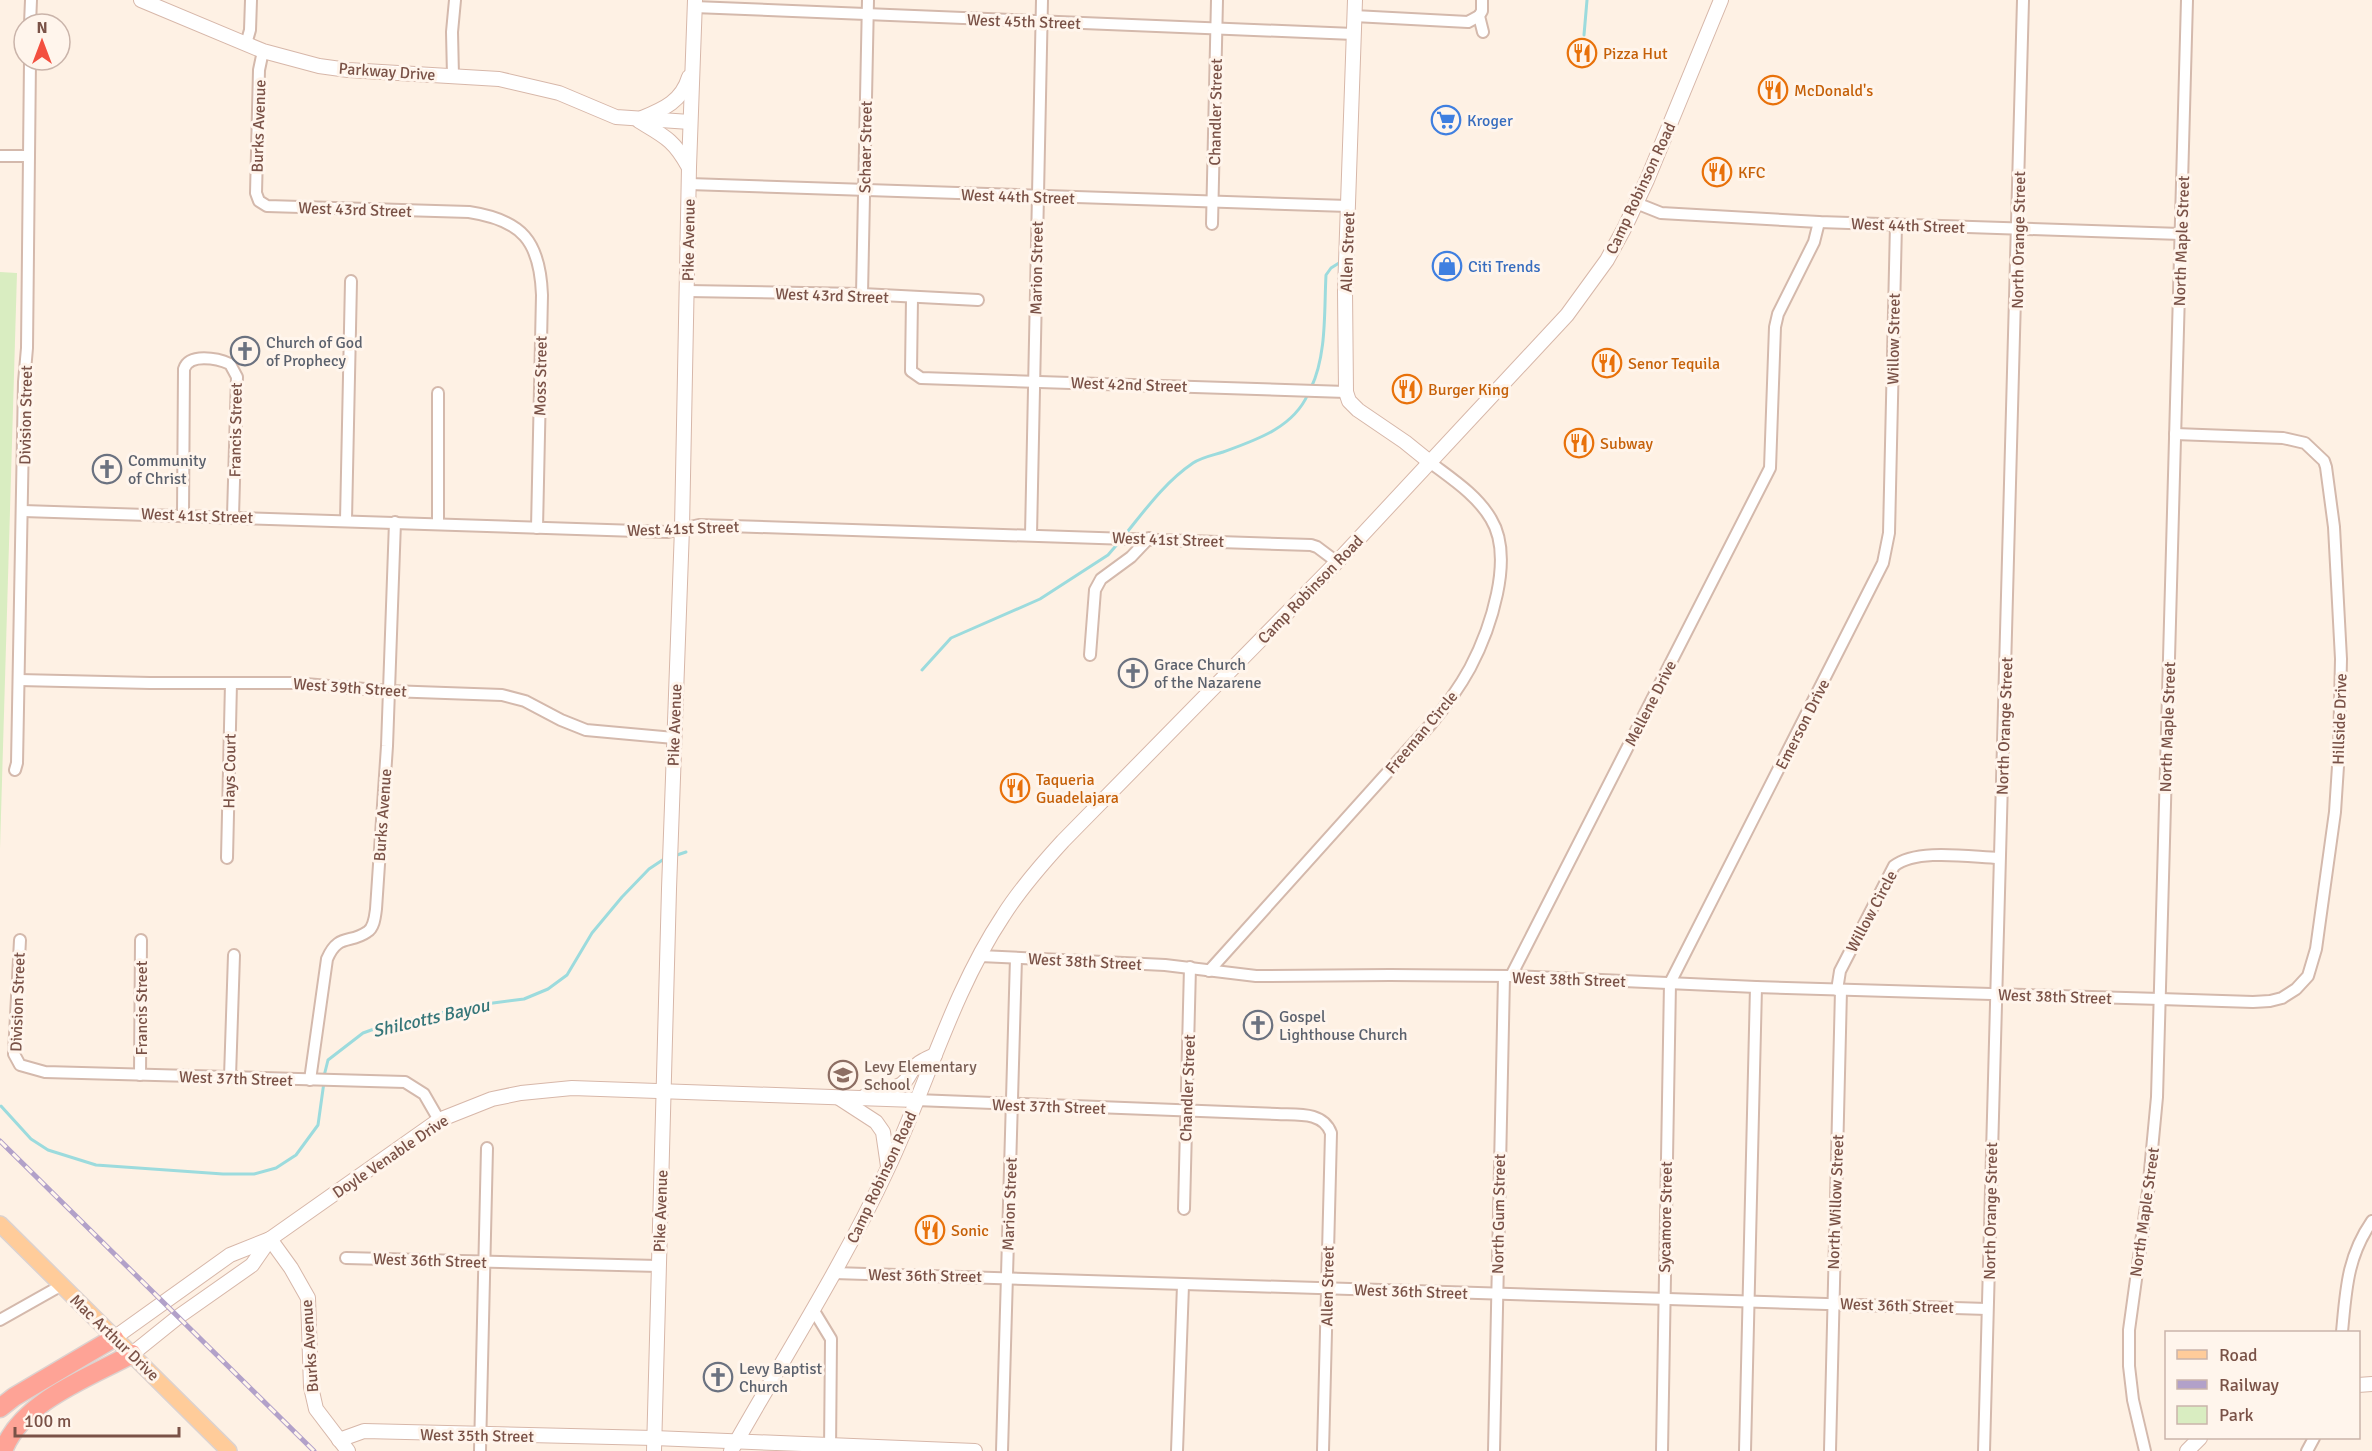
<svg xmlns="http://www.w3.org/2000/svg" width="2372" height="1451" viewBox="0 0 2372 1451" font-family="Signika,sans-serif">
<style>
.green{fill:#d9edc1}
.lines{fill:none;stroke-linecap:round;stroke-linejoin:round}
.stream{stroke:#9cdbdd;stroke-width:3}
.street-casing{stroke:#d4b9ac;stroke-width:14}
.secondary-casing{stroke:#d7b7a9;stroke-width:16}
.primary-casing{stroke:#dcd2cf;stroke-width:18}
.highway-casing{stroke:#dcd2cf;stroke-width:21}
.street{stroke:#fff;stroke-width:10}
.secondary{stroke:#fff;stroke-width:14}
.primary{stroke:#ffcc9a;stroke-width:15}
.highway{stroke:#fea396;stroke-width:18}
.rail-casing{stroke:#b2a1c9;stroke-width:5}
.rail{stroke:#fff5ec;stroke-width:3;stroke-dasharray:9;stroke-linecap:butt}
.labels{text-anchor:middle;stroke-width:6;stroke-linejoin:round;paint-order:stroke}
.street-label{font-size:16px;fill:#7a5247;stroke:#fff5ec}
.food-label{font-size:16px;fill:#c56008;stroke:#fff5ec;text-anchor:start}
.shop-label{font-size:16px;fill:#366cbe;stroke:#fff5ec;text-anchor:start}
.worship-label{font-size:16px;fill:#5b616d;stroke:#fff5ec;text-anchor:start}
.education-label{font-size:16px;fill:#785e54;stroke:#fff5ec;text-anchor:start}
.water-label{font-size:18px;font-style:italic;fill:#367679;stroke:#fff5ec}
</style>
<rect width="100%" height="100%" fill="#fef1e4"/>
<polygon class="green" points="0,272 17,273 0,849"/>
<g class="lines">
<g class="stream">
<polyline points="1584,35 1587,0"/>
<path d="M1311 388C1327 354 1324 311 1326 275L1331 268 1339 263"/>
<path d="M1124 536C1145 510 1165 482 1193 463 1202 457 1214 455 1223 452 1256 440 1293 428 1308 394"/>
<polyline points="922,670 951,638 1040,599 1108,555 1120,541"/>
<polyline points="674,856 686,852"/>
<polyline points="324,1076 328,1060 363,1033 388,1024 478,1005 524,999 548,989 567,975 592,933 622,897 649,869 664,859"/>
<polyline points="1,1106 31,1139 48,1150 96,1165 223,1174 254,1174 276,1168 296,1155 318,1125 324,1082"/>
</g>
<g class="street-casing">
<g id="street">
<polyline points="1482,0 1482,11 1479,16 1483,32"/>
<polyline points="694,7 1354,34"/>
<polyline points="1354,16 1468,22 1479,16"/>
<polyline points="30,24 31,0"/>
<polyline points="246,44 250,30 251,0"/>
<path d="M263 51 259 70 256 193 259 201 267 206 469 212C522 220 540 241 542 295L537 528"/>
<polyline points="453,76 452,32 455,0"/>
<polyline points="0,156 29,156"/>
<polyline points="689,184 1348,206"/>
<polyline points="1636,203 1661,213 1819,222 2181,234"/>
<polyline points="1212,224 1217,0"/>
<polyline points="687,291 862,294 978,300"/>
<polyline points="862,294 868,0"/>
<polyline points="912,298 911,371 921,378 1346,392"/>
<polyline points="438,393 438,523"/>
<polyline points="23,511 668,532 699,525 1311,545 1317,547 1337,562"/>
<path d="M183 515 184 369C189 353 217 358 230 364L237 377 233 516"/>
<polyline points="346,520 351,281"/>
<polyline points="1031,535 1042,0"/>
<polyline points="1090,655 1095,590 1101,579 1131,557 1149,538"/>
<polyline points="19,680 150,683 293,683 389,691 502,695 525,701 561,720 586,730 674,738"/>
<polyline points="15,770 17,763 24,382 27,348 30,60"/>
<polyline points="227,858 231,683"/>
<polyline points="20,940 14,1054 20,1065 45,1072 405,1082 424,1094 439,1120"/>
<polyline points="980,956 1165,965 1256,976 1390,975 1511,976 1756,987 2160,999 2253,1002 2270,1001 2282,998 2296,989 2308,976 2316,949 2335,812 2339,751 2341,659 2334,527 2326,467 2324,461 2305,443 2283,438 2175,434"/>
<path d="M1209 971 1431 724C1446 706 1459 688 1470 668 1490 630 1515 558 1491 519 1477 495 1452 479 1431 463"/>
<polyline points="1511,976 1770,468 1775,327 1778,314 1814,242 1819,222"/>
<path d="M1837 990 1840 971 1894 866C1917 848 1970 857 1999 858"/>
<polyline points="140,1075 141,940"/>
<polyline points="230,1077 234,955"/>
<path d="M310 1080 327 959C338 933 350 944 367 932 374 928 375 917 376 909L387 746 395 522"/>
<path d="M916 1100 1277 1114C1296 1115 1323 1111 1331 1133L1323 1451"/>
<polyline points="1184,1209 1190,967"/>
<polyline points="346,1258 658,1266"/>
<polyline points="834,1273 1987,1309"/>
<polyline points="814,1311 831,1339 830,1451"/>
<polyline points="0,1320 62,1285"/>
<path d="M2342 1332C2346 1290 2347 1257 2372 1221"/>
<polyline points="480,1451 487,1148"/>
<polyline points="1002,1451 1016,958"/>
<polyline points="1177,1451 1183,1285"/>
<polyline points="1494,1451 1504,977"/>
<polyline points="1662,1451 1670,983 1883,563 1889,533 1896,224"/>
<polyline points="1745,1451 1756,987"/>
<polyline points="1830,1451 1841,990"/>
<polyline points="1984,1451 2023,0"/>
<polyline points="2145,1451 2133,1400 2129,1366 2129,1330 2148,1192 2157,1097 2187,0"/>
<polyline points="2307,1451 2314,1438"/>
</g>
</g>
<g class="secondary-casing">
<g id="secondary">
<polyline points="141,0 263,51 319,66 348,70 499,79 559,93 616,117 690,122"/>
<polyline points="1355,0 1345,291 1346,392 1349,401 1358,410 1405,442 1431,463"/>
<path d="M642 118C664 109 682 101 689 77"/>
<path d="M639 121C664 136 674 140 688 166"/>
<path d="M865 1096C876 1092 893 1090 902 1084 909 1079 909 1073 914 1068 918 1062 928 1058 935 1055"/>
<polyline points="839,1098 876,1122 883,1132 888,1166"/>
<polyline points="270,1239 291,1268 308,1298 311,1387 316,1409 348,1451"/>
<polyline points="114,1338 230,1255 270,1239 439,1120 492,1099 521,1093 572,1088 916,1100"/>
<polyline points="132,1354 178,1317 252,1265 270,1239"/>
<polyline points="2358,1385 2372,1384"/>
<polyline points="339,1440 364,1431 654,1438 975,1451"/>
<polyline points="654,1451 669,889 682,528 689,167 695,0"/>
<path d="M731 1451C784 1357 842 1267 888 1168 927 1085 952 993 1003 916 1020 889 1041 865 1063 841L1337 562 1567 315 1607 260 1625 227 1647 180 1721 0"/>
<polyline points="2187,1451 2200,1438"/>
</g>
</g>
<g class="primary-casing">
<polyline id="primary" points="0,1224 229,1451"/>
</g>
<g class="highway-casing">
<g id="highway">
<polyline points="0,1408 14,1397 114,1338"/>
<path d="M3 1451C22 1401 88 1378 132 1354"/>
</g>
</g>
<use href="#street" class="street"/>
<use href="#secondary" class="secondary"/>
<use href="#primary" class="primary"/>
<use href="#highway" class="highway"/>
<g class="rail-casing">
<polyline id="rail" points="0,1141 314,1451"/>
</g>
<use href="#rail" class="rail"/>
</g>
<defs>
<g id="restaurant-ring" transform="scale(1.5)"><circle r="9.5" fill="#fff5ec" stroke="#e8710a" stroke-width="1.5"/><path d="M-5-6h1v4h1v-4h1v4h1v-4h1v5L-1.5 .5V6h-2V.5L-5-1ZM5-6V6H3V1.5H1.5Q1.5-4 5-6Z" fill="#e8710a"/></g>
<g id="supermarket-ring" transform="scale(1.5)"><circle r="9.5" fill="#fff5ec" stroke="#3f7fe0" stroke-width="1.5"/><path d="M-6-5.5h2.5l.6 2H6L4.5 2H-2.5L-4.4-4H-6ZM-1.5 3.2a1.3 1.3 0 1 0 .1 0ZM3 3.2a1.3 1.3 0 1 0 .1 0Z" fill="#3f7fe0"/></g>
<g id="shop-ring" transform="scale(1.5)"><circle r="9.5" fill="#fff5ec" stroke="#3f7fe0" stroke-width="1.5"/><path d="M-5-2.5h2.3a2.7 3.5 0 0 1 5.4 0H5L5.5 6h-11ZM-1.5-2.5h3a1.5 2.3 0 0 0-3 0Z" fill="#3f7fe0"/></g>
<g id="church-ring" transform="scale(1.5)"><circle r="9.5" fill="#fff5ec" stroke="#6b7280" stroke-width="1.5"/><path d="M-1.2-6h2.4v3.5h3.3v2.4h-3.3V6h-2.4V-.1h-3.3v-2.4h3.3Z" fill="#6b7280"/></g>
<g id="school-ring" transform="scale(1.5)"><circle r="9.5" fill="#fff5ec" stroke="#8d6e63" stroke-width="1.5"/><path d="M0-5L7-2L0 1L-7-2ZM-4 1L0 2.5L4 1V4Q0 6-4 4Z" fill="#8d6e63"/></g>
</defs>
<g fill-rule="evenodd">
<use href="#restaurant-ring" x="1582" y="53"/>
<use href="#restaurant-ring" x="1773" y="90"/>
<use href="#supermarket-ring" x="1446" y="120"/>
<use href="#restaurant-ring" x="1717" y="172"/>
<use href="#shop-ring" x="1447" y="266"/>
<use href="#church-ring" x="245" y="351"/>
<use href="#restaurant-ring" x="1607" y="363"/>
<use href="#restaurant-ring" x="1407" y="389"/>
<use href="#restaurant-ring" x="1579" y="443"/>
<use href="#church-ring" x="107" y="469"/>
<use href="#church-ring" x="1133" y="673"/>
<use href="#restaurant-ring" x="1015" y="788"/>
<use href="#church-ring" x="1258" y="1025"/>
<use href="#school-ring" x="843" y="1075"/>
<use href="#restaurant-ring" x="930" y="1230"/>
<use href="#church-ring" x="718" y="1377"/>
</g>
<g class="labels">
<g class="street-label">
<text transform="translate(1024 21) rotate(2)" y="6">West 45th Street</text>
<text transform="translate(387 71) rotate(4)" y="6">Parkway Drive</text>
<text transform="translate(1215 112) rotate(-89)" y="6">Chandler Street</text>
<text transform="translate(258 126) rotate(-88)" y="6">Burks Avenue</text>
<text transform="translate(865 147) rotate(-89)" y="6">Schaer Street</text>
<text transform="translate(1640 188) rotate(-65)" y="6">Camp Robinson Road</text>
<text transform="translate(1018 196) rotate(2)" y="6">West 44th Street</text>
<text transform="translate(355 209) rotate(2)" y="6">West 43rd Street</text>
<text transform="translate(1908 225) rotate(2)" y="6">West 44th Street</text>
<text transform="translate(688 240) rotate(-89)" y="6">Pike Avenue</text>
<text transform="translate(2018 240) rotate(-89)" y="6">North Orange Street</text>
<text transform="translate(2181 241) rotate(-88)" y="6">North Maple Street</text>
<text transform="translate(1347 252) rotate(-88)" y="6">Allen Street</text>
<text transform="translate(1036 268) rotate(-89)" y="6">Marion Street</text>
<text transform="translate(832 295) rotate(2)" y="6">West 43rd Street</text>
<text transform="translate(1893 339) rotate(-89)" y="6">Willow Street</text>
<text transform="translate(540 376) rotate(-89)" y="6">Moss Street</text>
<text transform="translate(1129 384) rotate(2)" y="6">West 42nd Street</text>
<text transform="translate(25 415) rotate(-89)" y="6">Division Street</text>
<text transform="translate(235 430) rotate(-89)" y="6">Francis Street</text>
<text transform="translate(197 515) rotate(2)" y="6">West 41st Street</text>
<text transform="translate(683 528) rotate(-2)" y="6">West 41st Street</text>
<text transform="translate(1168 539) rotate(2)" y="6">West 41st Street</text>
<text transform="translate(1310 589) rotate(-46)" y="6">Camp Robinson Road</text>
<text transform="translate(350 687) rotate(4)" y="6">West 39th Street</text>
<text transform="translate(1650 703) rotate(-63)" y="6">Mellene Drive</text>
<text transform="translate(2339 719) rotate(-88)" y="6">Hillside Drive</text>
<text transform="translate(1802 724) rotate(-63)" y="6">Emerson Drive</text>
<text transform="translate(674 725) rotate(-88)" y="6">Pike Avenue</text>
<text transform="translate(2004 726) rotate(-88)" y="6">North Orange Street</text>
<text transform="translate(2167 727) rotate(-88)" y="6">North Maple Street</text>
<text transform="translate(1421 732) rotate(-50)" y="6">Freeman Circle</text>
<text transform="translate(229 771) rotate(-89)" y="6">Hays Court</text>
<text transform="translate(382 815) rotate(-86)" y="6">Burks Avenue</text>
<text transform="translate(1871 911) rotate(-62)" y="6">Willow Circle</text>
<text transform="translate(1085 961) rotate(3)" y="6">West 38th Street</text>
<text transform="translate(1569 979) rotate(2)" y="6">West 38th Street</text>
<text transform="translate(2055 996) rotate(2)" y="6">West 38th Street</text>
<text transform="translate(17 1002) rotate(-88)" y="6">Division Street</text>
<text transform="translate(141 1008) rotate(-90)" y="6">Francis Street</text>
<text transform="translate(236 1078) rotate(2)" y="6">West 37th Street</text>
<text transform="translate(1187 1088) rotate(-88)" y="6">Chandler Street</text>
<text transform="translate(1049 1106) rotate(2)" y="6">West 37th Street</text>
<text transform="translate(390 1156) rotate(-34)" y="6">Doyle Venable Drive</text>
<text transform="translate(881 1177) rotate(-65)" y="6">Camp Robinson Road</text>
<text transform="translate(1835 1202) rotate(-88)" y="6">North Willow Street</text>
<text transform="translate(1009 1204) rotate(-88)" y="6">Marion Street</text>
<text transform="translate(660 1211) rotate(-88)" y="6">Pike Avenue</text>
<text transform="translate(1990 1211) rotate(-89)" y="6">North Orange Street</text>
<text transform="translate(2144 1212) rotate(-82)" y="6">North Maple Street</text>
<text transform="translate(1498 1214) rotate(-89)" y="6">North Gum Street</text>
<text transform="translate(1665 1217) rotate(-89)" y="6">Sycamore Street</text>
<text transform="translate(430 1260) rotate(2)" y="6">West 36th Street</text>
<text transform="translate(925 1275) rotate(1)" y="6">West 36th Street</text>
<text transform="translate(1327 1286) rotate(-89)" y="6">Allen Street</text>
<text transform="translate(1411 1291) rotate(2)" y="6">West 36th Street</text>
<text transform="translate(1897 1305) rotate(2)" y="6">West 36th Street</text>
<text transform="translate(115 1337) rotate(44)" y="6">Mac Arthur Drive</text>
<text transform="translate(309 1346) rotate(-94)" y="6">Burks Avenue</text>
<text transform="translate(477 1435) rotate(1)" y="6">West 35th Street</text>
</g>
<g class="food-label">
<text x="1603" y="59">Pizza Hut</text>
<text x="1794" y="96">McDonald's</text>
<text x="1738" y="178">KFC</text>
<text x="1628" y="369">Senor Tequila</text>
<text x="1428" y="395">Burger King</text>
<text x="1600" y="449">Subway</text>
<text x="1036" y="785">Taqueria<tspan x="1036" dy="18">Guadelajara</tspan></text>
<text x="951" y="1236">Sonic</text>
</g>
<g class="shop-label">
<text x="1467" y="126">Kroger</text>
<text x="1468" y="272">Citi Trends</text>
</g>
<g class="worship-label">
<text x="266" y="348">Church of God<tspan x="266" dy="18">of Prophecy</tspan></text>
<text x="128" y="466">Community<tspan x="128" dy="18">of Christ</tspan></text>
<text x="1154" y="670">Grace Church<tspan x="1154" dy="18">of the Nazarene</tspan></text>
<text x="1279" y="1022">Gospel<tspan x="1279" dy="18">Lighthouse Church</tspan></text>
<text x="739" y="1374">Levy Baptist<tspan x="739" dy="18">Church</tspan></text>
</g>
<g class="education-label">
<text x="864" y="1072">Levy Elementary<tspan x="864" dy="18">School</tspan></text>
</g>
<g class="water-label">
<text transform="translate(431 1018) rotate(-13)" y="6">Shilcotts Bayou</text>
</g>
</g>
<rect x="2165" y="1331" width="195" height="108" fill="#fff5ec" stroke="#cab4aa" stroke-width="1.5"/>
<rect x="2177" y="1350" width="30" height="9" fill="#ffcc9a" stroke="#cab4aa" stroke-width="1.5"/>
<text x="2219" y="1361" font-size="18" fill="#7a5247">Road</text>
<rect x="2177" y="1380" width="30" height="9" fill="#b2a1c9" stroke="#cab4aa" stroke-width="1.5"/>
<text x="2219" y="1391" font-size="18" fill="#7a5247">Railway</text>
<rect x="2177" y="1406" width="30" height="18" fill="#d9edc1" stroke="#cab4aa" stroke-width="1.5"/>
<text x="2219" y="1421" font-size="18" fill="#7a5247">Park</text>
<g transform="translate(42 42)"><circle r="28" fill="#fff5ec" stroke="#cab4aa" stroke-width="1.5"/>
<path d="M0-4.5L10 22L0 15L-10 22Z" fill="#f34f3f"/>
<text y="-9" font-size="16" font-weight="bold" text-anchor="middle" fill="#7a5247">N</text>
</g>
<path d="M15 1427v9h164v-9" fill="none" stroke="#7a5247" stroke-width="3"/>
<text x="24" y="1427" font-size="18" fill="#7a5247" stroke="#fff5ec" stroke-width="4.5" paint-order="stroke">100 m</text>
</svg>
